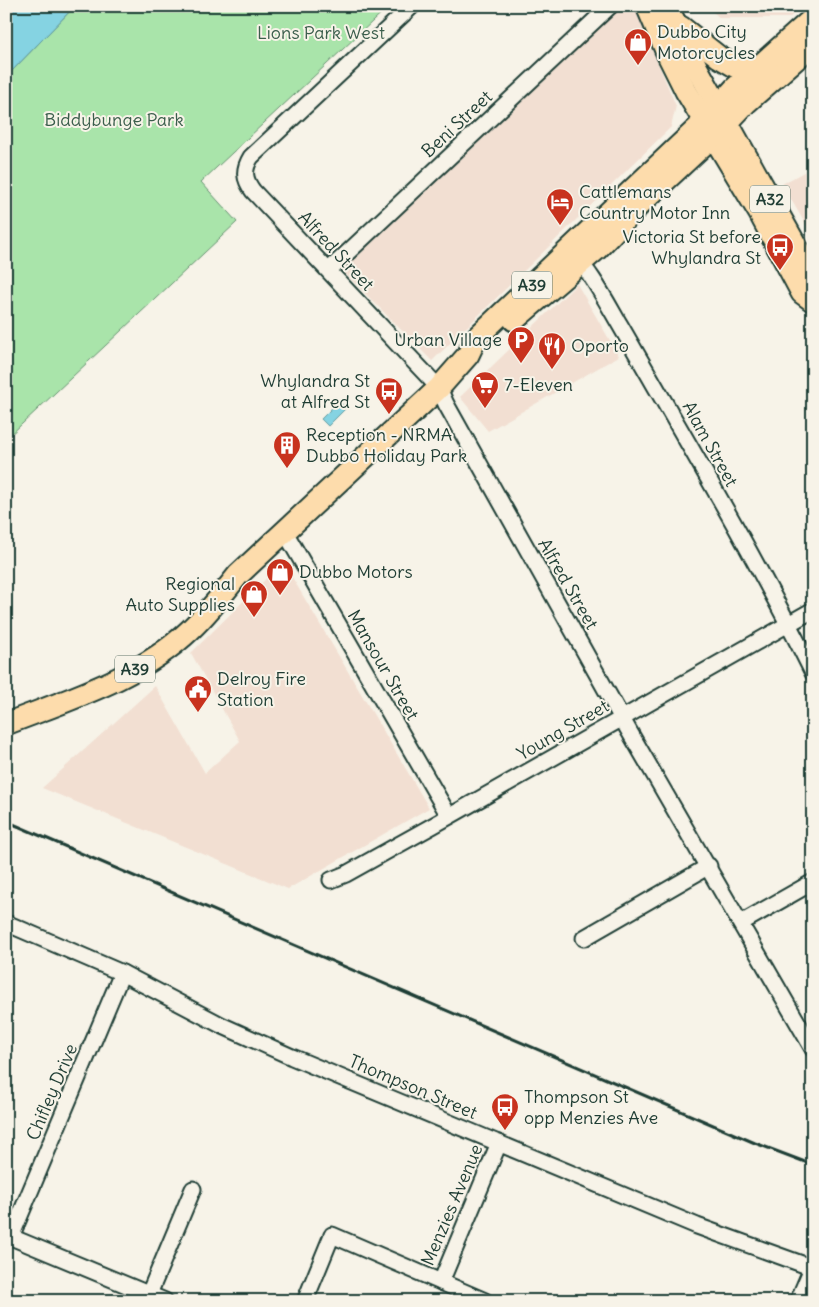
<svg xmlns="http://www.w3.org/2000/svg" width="819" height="1307" viewBox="0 0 819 1307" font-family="Delius,sans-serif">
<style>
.built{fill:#f2dfd2}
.green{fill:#a9e4aa;stroke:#64906f}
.water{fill:#85d3e2;stroke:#5c979c}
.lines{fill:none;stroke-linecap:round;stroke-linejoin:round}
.minor-casing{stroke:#1f3d34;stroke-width:19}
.highway-casing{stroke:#1f3d34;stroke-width:25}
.minor{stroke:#f7f3e8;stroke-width:15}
.highway{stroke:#fddcac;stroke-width:21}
.rail{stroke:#1f3d34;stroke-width:3}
.labels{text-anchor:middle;stroke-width:4;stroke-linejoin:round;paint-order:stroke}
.shield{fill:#f7f3e8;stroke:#60746a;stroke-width:1}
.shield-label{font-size:16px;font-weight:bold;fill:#1f3d34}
.poi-label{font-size:18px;fill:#1f3d34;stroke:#f7f3e8;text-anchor:start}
.park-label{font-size:18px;fill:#3b5e4c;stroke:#f7f3e8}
.street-label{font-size:18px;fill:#1f3d34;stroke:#f7f3e8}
</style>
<rect width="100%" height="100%" fill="#f7f3e8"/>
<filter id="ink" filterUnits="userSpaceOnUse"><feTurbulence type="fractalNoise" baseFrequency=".02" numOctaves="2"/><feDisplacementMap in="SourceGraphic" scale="10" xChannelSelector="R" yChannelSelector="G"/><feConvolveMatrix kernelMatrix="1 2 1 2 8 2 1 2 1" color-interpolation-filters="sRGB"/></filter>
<g filter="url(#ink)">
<g class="built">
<polygon points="622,6 634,6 676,106 671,127 432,361 341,269"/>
<polygon points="706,6 803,6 789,18 720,18"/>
<polygon points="813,167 813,237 782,184"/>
<polygon points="577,284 619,356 488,431 460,397"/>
<polygon points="283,562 429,808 288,889 42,788 155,686 205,773 240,741 191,653"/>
</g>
<polygon class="green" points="75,6 389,6 201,182 237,222 6,439 6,77"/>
<g class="water">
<polygon points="6,6 75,6 6,77"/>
<polygon points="335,397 346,408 328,426 321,419 332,408 332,405 330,402"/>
</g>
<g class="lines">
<g class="minor-casing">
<g id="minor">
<path d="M412 6 251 157C243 170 244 179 253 191L439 388 446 404 629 731 813 1049"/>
<path d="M573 258C585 260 612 312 620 325 686 440 754 554 813 673"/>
<polyline points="329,270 610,6"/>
<polyline points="285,532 449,816"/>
<polyline points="331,880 346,874 434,825 813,610"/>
<polyline points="6,923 122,973 221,1025 292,1057 697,1226 813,1268"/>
<polyline points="741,923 813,882"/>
<polyline points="584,938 709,866"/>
<polyline points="122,973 11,1237 165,1301"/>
<polyline points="441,1282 499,1143"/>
<polyline points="149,1294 193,1189"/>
<polyline points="305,1301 332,1235 485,1301"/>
<polyline points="798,1301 812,1268"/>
</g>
</g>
<g class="highway-casing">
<g id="highway">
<polyline points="647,6 668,55 686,91 759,212 802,293 813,301"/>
<polyline points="667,6 697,68 813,276"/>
<polyline points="681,27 719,57 736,67 757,67"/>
<polyline points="514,320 597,249 640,204 728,122 747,102 813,44"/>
<path d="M6 724C70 699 140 678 190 630 208 613 223 594 238 575L439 388 468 355 476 338 705 121 735 88 813 18"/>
</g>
</g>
<use href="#minor" class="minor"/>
<use href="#highway" class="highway"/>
<polyline class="rail" points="6,821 755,1143 813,1165"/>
</g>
</g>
<defs>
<g id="shop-pin" transform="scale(1.4375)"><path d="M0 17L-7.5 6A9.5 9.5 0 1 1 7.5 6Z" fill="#c8321e" stroke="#f7f3e8"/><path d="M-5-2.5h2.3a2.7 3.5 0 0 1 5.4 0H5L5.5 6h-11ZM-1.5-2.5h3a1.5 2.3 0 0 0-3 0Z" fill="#fff"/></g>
<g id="hotel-pin" transform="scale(1.4375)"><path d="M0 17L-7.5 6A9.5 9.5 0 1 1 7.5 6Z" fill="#c8321e" stroke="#f7f3e8"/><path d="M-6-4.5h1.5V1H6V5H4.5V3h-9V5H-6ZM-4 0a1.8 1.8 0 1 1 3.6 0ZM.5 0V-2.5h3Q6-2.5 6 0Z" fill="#fff"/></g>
<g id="bus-pin" transform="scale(1.4375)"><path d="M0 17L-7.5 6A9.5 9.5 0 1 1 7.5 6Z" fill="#c8321e" stroke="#f7f3e8"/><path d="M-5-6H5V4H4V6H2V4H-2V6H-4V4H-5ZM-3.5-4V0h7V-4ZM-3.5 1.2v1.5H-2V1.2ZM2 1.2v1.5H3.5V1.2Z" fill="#fff"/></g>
<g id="parking-pin" transform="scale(1.4375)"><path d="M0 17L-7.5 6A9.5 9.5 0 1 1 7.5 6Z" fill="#c8321e" stroke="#f7f3e8"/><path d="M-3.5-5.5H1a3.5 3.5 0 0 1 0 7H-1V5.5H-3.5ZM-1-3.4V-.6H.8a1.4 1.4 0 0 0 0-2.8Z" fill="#fff"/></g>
<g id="restaurant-pin" transform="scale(1.4375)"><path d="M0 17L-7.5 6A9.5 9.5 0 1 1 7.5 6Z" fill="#c8321e" stroke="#f7f3e8"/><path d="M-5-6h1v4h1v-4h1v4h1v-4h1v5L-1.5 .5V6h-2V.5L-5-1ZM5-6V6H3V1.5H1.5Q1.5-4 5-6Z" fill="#fff"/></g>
<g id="supermarket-pin" transform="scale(1.4375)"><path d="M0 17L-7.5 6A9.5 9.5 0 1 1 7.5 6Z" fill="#c8321e" stroke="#f7f3e8"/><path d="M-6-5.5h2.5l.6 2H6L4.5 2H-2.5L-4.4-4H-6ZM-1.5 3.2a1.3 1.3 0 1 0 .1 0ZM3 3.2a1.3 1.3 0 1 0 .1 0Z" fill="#fff"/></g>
<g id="building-pin" transform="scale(1.4375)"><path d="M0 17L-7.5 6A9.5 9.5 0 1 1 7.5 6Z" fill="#c8321e" stroke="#f7f3e8"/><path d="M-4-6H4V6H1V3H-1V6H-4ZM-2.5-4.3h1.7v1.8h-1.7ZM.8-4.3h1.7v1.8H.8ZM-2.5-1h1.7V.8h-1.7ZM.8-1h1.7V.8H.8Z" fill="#fff"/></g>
<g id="civic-pin" transform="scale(1.4375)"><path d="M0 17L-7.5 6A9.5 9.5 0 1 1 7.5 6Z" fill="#c8321e" stroke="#f7f3e8"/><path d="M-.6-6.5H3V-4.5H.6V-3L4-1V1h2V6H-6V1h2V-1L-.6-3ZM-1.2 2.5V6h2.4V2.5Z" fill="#fff"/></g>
</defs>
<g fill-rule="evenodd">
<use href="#shop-pin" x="638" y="42"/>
<use href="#hotel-pin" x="560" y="202"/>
<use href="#bus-pin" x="780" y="247"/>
<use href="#parking-pin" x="521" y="340"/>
<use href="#restaurant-pin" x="552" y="346"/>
<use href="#supermarket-pin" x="485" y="385"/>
<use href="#bus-pin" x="389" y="391"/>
<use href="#building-pin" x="287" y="445"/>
<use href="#shop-pin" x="280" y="572"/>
<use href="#shop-pin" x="254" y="594"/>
<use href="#civic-pin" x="198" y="689"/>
<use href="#bus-pin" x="505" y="1107"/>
</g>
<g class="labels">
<g class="shield">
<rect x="750" y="185.5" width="40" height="27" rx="4"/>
<rect x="512" y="271.5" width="40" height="27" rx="4"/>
<rect x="115" y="655.5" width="40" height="27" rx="4"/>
</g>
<g class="shield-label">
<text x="770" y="205">A32</text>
<text x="532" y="291">A39</text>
<text x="135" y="675">A39</text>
</g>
<g class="poi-label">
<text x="657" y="38">Dubbo City<tspan x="657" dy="21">Motorcycles</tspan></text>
<text x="579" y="198">Cattlemans<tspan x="579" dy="21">Country Motor Inn</tspan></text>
<text x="761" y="243" text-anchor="end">Victoria St before<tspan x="761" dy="21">Whylandra St</tspan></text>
<text x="502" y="346" text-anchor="end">Urban Village</text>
<text x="571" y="352">Oporto</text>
<text x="370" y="387" text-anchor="end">Whylandra St<tspan x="370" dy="21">at Alfred St</tspan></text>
<text x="504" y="391">7-Eleven</text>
<text x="306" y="441">Reception - NRMA<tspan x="306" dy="21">Dubbo Holiday Park</tspan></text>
<text x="299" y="578">Dubbo Motors</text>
<text x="235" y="590" text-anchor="end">Regional<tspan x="235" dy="21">Auto Supplies</tspan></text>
<text x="217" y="685">Delroy Fire<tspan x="217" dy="21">Station</tspan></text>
<text x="524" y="1103">Thompson St<tspan x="524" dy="21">opp Menzies Ave</tspan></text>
</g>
<g class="park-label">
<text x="321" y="39">Lions Park West</text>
<text x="114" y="126">Biddybunge Park</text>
</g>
<g class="street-label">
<text transform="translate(457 124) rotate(-43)" y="6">Beni Street</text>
<text transform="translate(336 251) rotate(47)" y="6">Alfred Street</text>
<text transform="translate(710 444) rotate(61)" y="6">Alam Street</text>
<text transform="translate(568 584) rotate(60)" y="6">Alfred Street</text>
<text transform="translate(383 665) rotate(60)" y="6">Mansour Street</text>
<text transform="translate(563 730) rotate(-30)" y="6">Young Street</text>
<text transform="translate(413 1087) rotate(23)" y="6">Thompson Street</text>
<text transform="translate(52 1092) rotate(-67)" y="6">Chifley Drive</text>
<text transform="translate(452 1205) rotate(-67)" y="6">Menzies Avenue</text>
</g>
</g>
<rect width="819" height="1307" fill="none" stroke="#f7f3e8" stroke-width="25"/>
<rect x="12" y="12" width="794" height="1282" fill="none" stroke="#1f3d34" stroke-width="2" filter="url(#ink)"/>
</svg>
